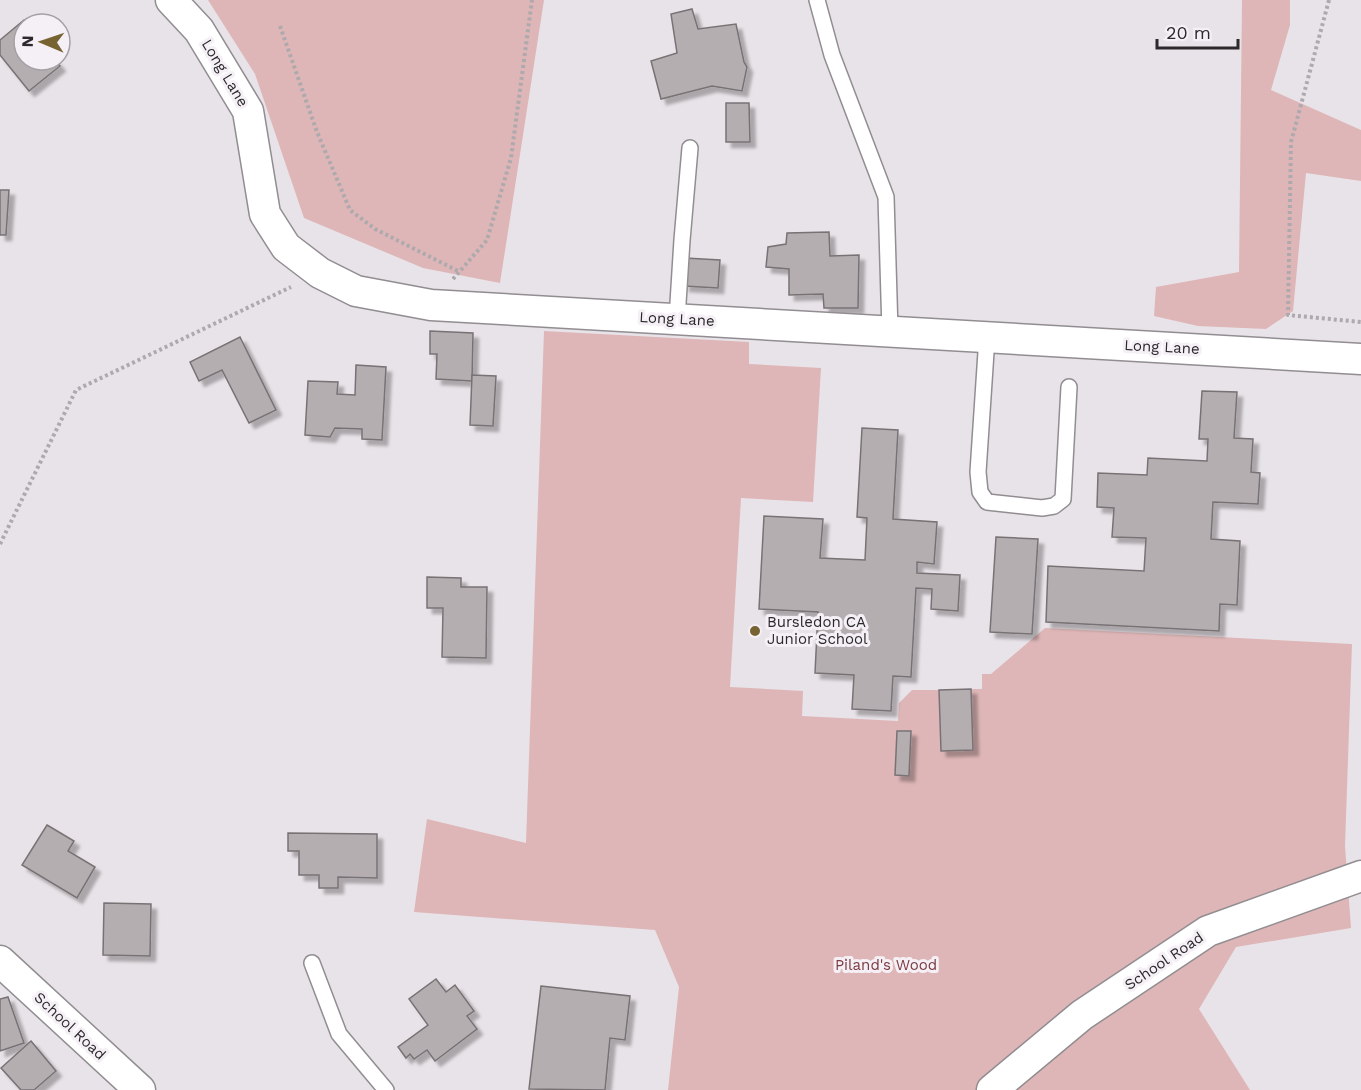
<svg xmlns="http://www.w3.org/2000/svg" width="1361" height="1090" viewBox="0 0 1361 1090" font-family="'Work Sans',sans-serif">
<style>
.green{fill:#deb6b7}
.building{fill:#b5aeb1;stroke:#787275;stroke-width:1.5;filter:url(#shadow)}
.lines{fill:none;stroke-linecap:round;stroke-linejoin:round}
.lane-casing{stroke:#918d91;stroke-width:18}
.street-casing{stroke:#918d91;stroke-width:33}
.path{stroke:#ada9ad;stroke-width:4;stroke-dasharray:3 3;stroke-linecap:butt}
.lane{stroke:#fff;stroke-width:15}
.street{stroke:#fff;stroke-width:30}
.poi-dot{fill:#776332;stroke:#f5f0f5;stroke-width:2}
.labels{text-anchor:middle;stroke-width:6;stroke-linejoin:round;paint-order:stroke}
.street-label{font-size:15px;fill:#2b292b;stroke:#f5f0f5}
.poi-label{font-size:15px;fill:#2b292b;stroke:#f5f0f5;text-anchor:start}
.park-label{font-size:15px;fill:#7a393f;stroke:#f5f0f5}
</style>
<defs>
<filter id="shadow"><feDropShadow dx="5.5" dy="5.5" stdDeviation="1.5" flood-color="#0004"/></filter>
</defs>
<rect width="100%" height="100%" fill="#e8e3e8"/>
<g class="green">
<polygon points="208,0 544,0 500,283 423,268 304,218 255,74"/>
<polygon points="1242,0 1290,0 1290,25 1271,90 1361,130 1361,181 1306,173 1293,311 1266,329 1198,326 1154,316 1156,287 1239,272"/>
<polygon points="544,331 749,342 749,364 821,368 813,502 741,498 730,687 803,691 802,716 898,721 899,703 912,690 939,690 941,751 973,750 971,689 982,689 982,674 991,674 1045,628 1352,644 1345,846 1351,928 1236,947 1199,1009 1250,1090 668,1090 679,987 655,930 414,912 427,819 526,843"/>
</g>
<g class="building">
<polygon points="692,9 698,29 736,24 744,62 747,67 742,91 712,86 661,99 651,61 677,53 671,14"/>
<polygon points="24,20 27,24 24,24 24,60 55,60 60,66 29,91 0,55 0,40"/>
<polygon points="726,103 749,103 750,142 726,142"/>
<polygon points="0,190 9,190 6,235 0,235"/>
<polygon points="829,232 830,256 859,255 858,308 824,308 823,294 789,295 789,269 766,267 768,247 786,244 787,233"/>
<polygon points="685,258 720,260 718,288 684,286"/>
<polygon points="430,331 473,333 472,381 436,379 437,354 430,354"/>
<polygon points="240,337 276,410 249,423 222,370 199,381 190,362"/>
<polygon points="356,365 386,367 382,440 362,439 362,429 335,428 330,437 305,435 308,381 338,382 337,394 355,395"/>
<polygon points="472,375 496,376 493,426 470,425"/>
<polygon points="1202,391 1237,392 1234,438 1253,439 1251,472 1260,473 1258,504 1213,502 1211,539 1240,541 1237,605 1220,604 1219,631 1046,622 1048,566 1144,571 1146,538 1112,537 1114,508 1097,507 1098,473 1147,475 1148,458 1207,461 1208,439 1199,439"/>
<polygon points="862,428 898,430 893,519 937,522 934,564 917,562 917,573 960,575 958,611 931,609 932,589 916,588 911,677 893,676 891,711 852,709 854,675 815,673 818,612 759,609 764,516 823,519 820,558 865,560 867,518 857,517"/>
<polygon points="996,537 1038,539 1032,634 990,632"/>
<polygon points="427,577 461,578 461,587 487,587 486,658 442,657 443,608 427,608"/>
<polygon points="971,689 973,750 941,751 939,690"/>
<polygon points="897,731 911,731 909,776 895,775"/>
<polygon points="47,825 74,841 68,851 95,867 77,898 22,865"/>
<polygon points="288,833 377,834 377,878 338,877 338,888 319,888 319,875 299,875 299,851 288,851"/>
<polygon points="104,903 151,904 150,956 103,955"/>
<polygon points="436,979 446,992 455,985 474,1011 467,1016 477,1029 435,1061 427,1050 414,1059 410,1054 406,1058 398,1047 428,1025 409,999"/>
<polygon points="541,986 630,996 625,1040 610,1038 605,1090 529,1089"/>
<polygon points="8,997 24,1043 0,1051 0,999"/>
<polygon points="31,1041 56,1071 34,1090 21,1090 1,1068"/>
</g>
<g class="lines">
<g class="lane-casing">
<g id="lane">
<polyline points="817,0 832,55 886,197 890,331"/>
<polyline points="677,319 682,240 690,148"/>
<polyline points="987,337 978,472 980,492 987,502 1042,508 1054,506 1063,499 1069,387"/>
<polyline points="312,963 339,1034 386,1090"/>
</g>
</g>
<g class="street-casing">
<g id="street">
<polyline points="171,0 199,30 248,111 265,214 286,247 320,273 356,291 431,305 1361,359"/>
<polyline points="0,961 140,1090"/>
<polyline points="992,1090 1082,1015 1208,931 1361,876"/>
</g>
</g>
<g class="path">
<polyline points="1329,0 1291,142 1288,315 1361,322"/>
<polyline points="280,26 317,132 350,210 375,229 460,272"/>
<polyline points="453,279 487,240 511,158 532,0"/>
<polyline points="0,544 76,390 291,287"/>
</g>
<use href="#lane" class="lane"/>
<use href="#street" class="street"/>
</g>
<circle class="poi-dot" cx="755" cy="631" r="6"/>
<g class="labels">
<g class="street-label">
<text transform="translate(225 73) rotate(59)" y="5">Long Lane</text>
<text transform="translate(677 319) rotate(3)" y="5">Long Lane</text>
<text transform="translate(1162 347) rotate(3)" y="5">Long Lane</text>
<text transform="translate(1164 961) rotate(-34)" y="5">School Road</text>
<text transform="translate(70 1026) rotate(43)" y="5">School Road</text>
</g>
<g class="poi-label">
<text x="767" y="627">Bursledon CA<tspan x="767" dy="17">Junior School</tspan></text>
</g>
<g class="park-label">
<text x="886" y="970">Piland's Wood</text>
</g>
</g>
<g transform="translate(42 42) rotate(272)"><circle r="28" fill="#f5f0f5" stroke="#a4a0a4" stroke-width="1.5"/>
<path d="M0-4.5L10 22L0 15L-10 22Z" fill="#776332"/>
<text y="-9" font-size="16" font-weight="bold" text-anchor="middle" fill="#2b292b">N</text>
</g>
<path d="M1157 39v9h81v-9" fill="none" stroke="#2b292b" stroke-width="3"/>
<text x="1166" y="39" font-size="18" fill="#2b292b" stroke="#f5f0f5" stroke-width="4.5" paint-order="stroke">20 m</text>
</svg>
